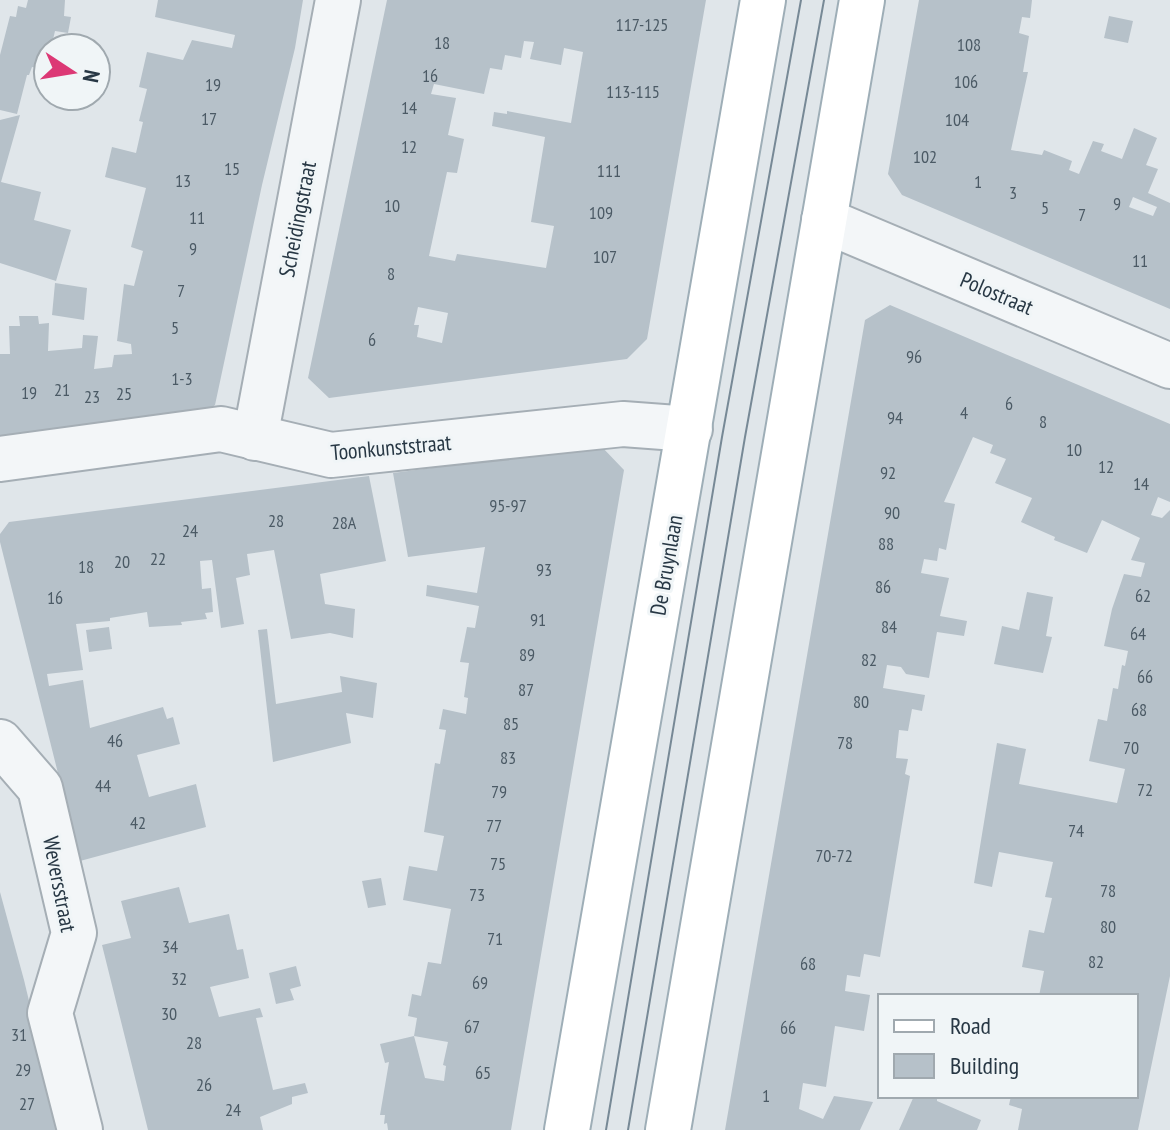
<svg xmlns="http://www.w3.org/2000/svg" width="1170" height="1130" viewBox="0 0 1170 1130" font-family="'PT Sans Narrow',sans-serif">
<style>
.building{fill:#b6c1c9;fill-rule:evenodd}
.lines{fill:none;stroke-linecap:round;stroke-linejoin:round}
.minor-casing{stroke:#a5aeb5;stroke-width:48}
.major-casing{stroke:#9eaeb7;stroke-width:48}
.minor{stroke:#f3f6f8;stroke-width:44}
.major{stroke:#fff;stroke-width:44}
.tram{stroke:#778996;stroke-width:2}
.labels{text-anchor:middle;stroke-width:6;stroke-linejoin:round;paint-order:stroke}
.number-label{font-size:18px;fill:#4b5a65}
.street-label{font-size:22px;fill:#273744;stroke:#f0f5f7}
</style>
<rect width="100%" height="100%" fill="#e0e6ea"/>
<g class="building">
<polygon points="28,0 65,0 64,16 71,17 68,33 55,31 51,48 48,48 46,70 32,67 29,75 27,75 17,114 0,110 0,55 10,16 16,17 18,6 26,8"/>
<polygon points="158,0 303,0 295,48 262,185 215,405 204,413 0,438 0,354 10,354 9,326 20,326 19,316 38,316 39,324 49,323 48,351 82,348 83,335 98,336 94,369 112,367 114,355 132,354 131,344 117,341 124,284 134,286 143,251 131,247 146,188 105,177 112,147 136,153 143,122 139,121 147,89 139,87 147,52 183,60 192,40 232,48 235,35 155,17"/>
<path d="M387 0H706L647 339 627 359 329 398 308 378ZM524 41 534 42 530 59 561 65 564 48 583 52 571 123 507 111V114L494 112 492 126 545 137 531 222 554 226 546 268 457 254 455 261 429 256 447 172 457 173 464 139 448 135 456 98 431 94 434 84 484 94 490 68 502 70 505 55 521 58ZM418 307 448 313 442 343 417 337 419 325H414Z"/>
<path d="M919 0H1032L1030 18 1022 17 1019 33 1029 36 1023 72H1028L1011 150 1042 155 1044 150 1072 161 1069 170 1079 174 1093 141 1104 144 1101 151 1122 159 1134 128 1157 138 1146 165 1158 169 1148 193 1170 203V309L902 195 888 174ZM1133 197 1157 207 1153 216 1129 207Z"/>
<polygon points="1109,16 1133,21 1128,43 1104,38"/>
<polygon points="20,115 1,182 41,192 34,220 71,230 56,281 0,263 0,120"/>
<polygon points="55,283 87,288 84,320 52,315"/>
<polygon points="890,305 1170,424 1170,502 1158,497 1151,515 1162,518 1170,510 1170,976 1138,1130 1018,1130 1022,1109 1009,1105 1011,1096 1136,1096 1136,996 1039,996 1044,971 1022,967 1029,930 1044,933 1052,898 1045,897 1053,862 999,852 992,887 974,883 997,743 1026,749 1019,784 1117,803 1125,769 1089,761 1098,719 1107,721 1113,688 1118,689 1122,665 1125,666 1128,651 1104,646 1112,609 1124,574 1141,577 1145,563 1131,560 1140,538 1102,520 1087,553 1054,540 1055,537 1021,522 1032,498 995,483 1006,459 990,453 993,445 973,437 944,502 955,504 946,550 939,548 937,561 924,559 921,573 949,578 940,616 967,621 964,636 937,632 929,678 906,674 901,667 887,665 883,688 925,695 922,711 912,709 908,731 899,730 896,758 908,759 905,774 910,776 880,957 864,954 860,977 847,975 845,991 870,995 864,1031 835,1026 826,1087 803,1083 799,1109 823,1119 834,1096 873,1102 860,1130 725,1130 865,320"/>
<polygon points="601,446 624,470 511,1130 388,1130 387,1123 384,1124 385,1115 380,1115 389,1062 385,1063 380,1044 414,1036 425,1078 444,1081 446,1066 443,1065 448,1042 414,1036 417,1018 408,1016 412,994 421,996 428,962 441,964 451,909 403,900 409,866 437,871 444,836 424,832 435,763 440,764 446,730 439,729 443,709 466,714 468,698 464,697 469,663 460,662 467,627 475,628 479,606 426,596 427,585 477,593 485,547 408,557 393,473"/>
<polygon points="369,476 386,561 320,574 325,604 355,609 353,638 330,633 291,639 274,550 247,554 250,575 236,578 244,624 221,628 212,560 200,561 202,589 211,588 213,612 205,613 207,619 181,622 182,625 149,627 147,612 110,618 110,621 76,624 83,670 47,674 49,686 83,680 90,728 163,707 167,719 173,717 180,744 137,755 149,797 196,784 206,827 80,861 0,542 0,534 9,522"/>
<polygon points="1027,592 1053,597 1046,636 1052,637 1043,673 994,664 1002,626 1019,630"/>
<polygon points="109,627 112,649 89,652 86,630"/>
<polygon points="267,629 276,704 342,692 340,676 377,683 373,718 346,713 351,743 273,762 258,630"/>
<polygon points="381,878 386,905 368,908 362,881"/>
<polygon points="179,887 189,923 229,914 237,950 243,949 249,978 210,987 219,1017 260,1008 263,1017 256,1018 273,1090 305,1083 308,1093 292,1097 292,1104 260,1117 263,1130 148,1130 102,945 131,938 121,901"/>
<polygon points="0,892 24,980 60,1130 0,1130"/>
<polygon points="296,966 301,986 290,989 294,1000 276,1004 269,973"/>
<polygon points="914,1096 937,1096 937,1101 981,1120 977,1130 899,1130"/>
</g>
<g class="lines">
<g class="minor-casing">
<g id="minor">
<polyline points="824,220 1170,366"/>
<polyline points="255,438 338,0"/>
<polyline points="0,459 221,429 331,455 623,424 690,429"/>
<polyline points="0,742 40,788 74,933 50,1013 80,1130"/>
</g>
</g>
<g class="major-casing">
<g id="major">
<polyline points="567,1130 763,0"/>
<polyline points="668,1130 862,0"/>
</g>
</g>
<use href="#minor" class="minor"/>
<use href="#major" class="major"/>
<g class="tram">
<polyline points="606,1130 722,437 801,0"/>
<polyline points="628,1130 745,437 824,0"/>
</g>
</g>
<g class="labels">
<g class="number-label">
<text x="642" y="31">117-125</text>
<text x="442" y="49">18</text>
<text x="969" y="51">108</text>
<text x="430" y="82">16</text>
<text x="966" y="88">106</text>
<text x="213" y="91">19</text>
<text x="633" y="98">113-115</text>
<text x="409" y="114">14</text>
<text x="209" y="125">17</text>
<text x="957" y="126">104</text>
<text x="409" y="153">12</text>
<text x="925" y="163">102</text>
<text x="232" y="175">15</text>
<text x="609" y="177">111</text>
<text x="183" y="187">13</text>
<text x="978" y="188">1</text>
<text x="1013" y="199">3</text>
<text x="1117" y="210">9</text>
<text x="392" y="212">10</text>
<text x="1045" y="214">5</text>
<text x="601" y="219">109</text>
<text x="1082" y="221">7</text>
<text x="197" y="224">11</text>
<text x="193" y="255">9</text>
<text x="605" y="263">107</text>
<text x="1140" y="267">11</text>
<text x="391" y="280">8</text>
<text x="181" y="297">7</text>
<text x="175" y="334">5</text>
<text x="372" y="346">6</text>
<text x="914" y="363">96</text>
<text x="182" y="385">1-3</text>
<text x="62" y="396">21</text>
<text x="29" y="399">19</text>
<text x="124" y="400">25</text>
<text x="92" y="403">23</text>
<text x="1009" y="410">6</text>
<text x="964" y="419">4</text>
<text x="895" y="424">94</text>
<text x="1043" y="428">8</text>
<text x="1074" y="456">10</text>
<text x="1106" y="473">12</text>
<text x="888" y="479">92</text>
<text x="1141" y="490">14</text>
<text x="508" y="512">95-97</text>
<text x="892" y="519">90</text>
<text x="276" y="527">28</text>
<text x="344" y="529">28A</text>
<text x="190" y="537">24</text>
<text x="886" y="550">88</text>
<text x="158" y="565">22</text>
<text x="122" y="568">20</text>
<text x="86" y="573">18</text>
<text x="544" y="576">93</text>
<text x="883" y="593">86</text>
<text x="1143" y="602">62</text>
<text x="55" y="604">16</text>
<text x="538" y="626">91</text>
<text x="889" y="633">84</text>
<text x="1138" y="640">64</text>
<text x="527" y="661">89</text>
<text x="869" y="666">82</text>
<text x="1145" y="683">66</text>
<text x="526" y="696">87</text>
<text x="861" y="708">80</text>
<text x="1139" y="716">68</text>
<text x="511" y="730">85</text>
<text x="115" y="747">46</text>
<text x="845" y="749">78</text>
<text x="1131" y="754">70</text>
<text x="508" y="764">83</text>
<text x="103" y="792">44</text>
<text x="1145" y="796">72</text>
<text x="499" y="798">79</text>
<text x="138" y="829">42</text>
<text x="494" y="832">77</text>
<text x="1076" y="837">74</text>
<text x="834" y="862">70-72</text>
<text x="498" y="870">75</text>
<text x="1108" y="897">78</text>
<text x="477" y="901">73</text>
<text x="1108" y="933">80</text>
<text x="495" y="945">71</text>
<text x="170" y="953">34</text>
<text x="1096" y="968">82</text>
<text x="808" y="970">68</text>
<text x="179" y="985">32</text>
<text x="480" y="989">69</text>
<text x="169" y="1020">30</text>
<text x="472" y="1033">67</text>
<text x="788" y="1034">66</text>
<text x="19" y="1041">31</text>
<text x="194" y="1049">28</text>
<text x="23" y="1076">29</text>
<text x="483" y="1079">65</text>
<text x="204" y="1091">26</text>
<text x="766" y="1102">1</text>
<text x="27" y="1110">27</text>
<text x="233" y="1116">24</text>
</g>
<g class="street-label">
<text transform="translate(297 219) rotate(-79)" y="8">Scheidingstraat</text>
<text transform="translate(997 293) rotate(23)" y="8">Polostraat</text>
<text transform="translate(391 447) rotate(-5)" y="8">Toonkunststraat</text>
<text transform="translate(666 565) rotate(-80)" y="8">De Bruynlaan</text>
<text transform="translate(60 884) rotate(79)" y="8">Weversstraat</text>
</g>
</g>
<rect x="878" y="994" width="260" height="104" fill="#f0f5f7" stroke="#a0a9af" stroke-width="2"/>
<rect x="894" y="1020" width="40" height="12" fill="#ffffff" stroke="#a0a9af" stroke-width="2"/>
<text x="950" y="1034" font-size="24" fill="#273744">Road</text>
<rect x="894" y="1054" width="40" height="24" fill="#b6c1c9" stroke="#a0a9af" stroke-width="2"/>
<text x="950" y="1074" font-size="24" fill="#273744">Building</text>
<g transform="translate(72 72) rotate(102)"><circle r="38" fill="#f0f5f7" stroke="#a0a9af" stroke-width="2"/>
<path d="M0-6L14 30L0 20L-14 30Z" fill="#dc3875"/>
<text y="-12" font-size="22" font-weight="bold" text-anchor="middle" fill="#273744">N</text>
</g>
</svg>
